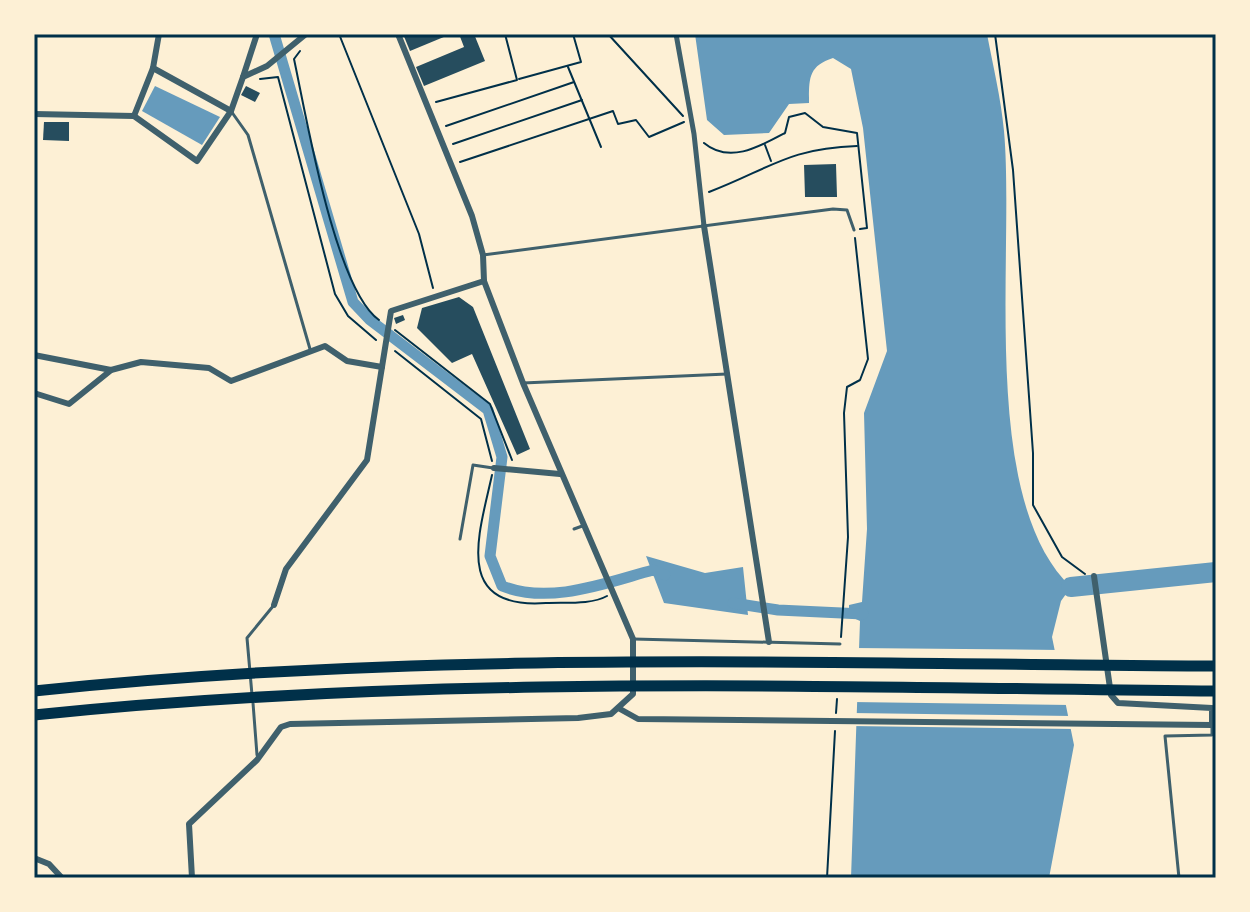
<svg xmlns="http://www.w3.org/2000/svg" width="1250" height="912" viewBox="0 0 1250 912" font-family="'PT Sans Narrow',sans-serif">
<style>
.water{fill:#669bbc}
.pier{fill:#fdf0d5}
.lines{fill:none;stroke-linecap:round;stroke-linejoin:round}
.canal{stroke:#669bbc;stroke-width:11}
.river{stroke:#669bbc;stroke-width:20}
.building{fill:#264d5e}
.path{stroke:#003049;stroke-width:2}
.service{stroke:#3f606c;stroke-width:3}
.pedestrian{stroke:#3f606c;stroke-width:5}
.minor{stroke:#3f606c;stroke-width:6}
.motorway{stroke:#003049;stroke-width:11}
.neatline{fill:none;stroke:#003049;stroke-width:3}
</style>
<rect width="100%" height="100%" fill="#fdf0d5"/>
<g class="water">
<path d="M695 34H987C993 66 1001 98 1004 131 1015 253 978 499 1071 587L1061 601 1052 637 1074 745 1049 878H851L860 621 849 616V605L862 602 867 529 864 413 887 351 863 128 851 69 833 58C808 66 809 79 809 103L789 104 769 133 724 135 707 120Z"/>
<polygon points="155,86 220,117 202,145 142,111"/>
<polygon points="646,556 705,573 743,567 748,615 664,603"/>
</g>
<g class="pier">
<polygon points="854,648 1059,650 1070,705 852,702"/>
<polygon points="852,713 1072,716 1075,729 851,726"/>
</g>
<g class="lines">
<g class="canal">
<path d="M274 34 353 302 370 320 488 410 502 457 490 556 502 586C550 605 605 583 653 570L665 575"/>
<polyline points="733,603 778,610 863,614"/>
</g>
<polyline class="river" points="1071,587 1216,572"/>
</g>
<g class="building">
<polygon points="403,34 451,34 410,51"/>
<polygon points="459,34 474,34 485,61 424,86 416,67 464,47"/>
<polygon points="246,86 260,93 255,102 241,95"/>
<polygon points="44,122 69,122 69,141 43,140"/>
<polygon points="836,164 837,197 805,197 804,165"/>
<polygon points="459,297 473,307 530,449 517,455 472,354 452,363 417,328 422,308"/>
<polygon points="403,315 405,320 396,324 394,318"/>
</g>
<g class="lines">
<g class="path">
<polyline points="339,34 419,234 433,288"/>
<polyline points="608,34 683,116"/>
<polyline points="995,34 1013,170 1033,453 1033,505 1062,557 1085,574"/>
<path d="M300 51 294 59C306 115 335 289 379 320"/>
<polyline points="568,67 601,147"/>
<polyline points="260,79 278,77 335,294 348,316 376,340"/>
<polyline points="519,79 581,62 573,34"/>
<polyline points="436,102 517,80 505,34"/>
<polyline points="446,126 574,82"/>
<path d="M704 143C729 164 759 147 785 133L789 117 805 113 823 127 857 133 867 228 860 229"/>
<polyline points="453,144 582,100"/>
<polyline points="765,145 771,161"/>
<polyline points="460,162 613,111 618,124 636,120 649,137 684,122"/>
<path d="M709 192C769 169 789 148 857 146"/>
<polyline points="395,330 490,404 512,460"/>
<polyline points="395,351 481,419 492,461"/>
<path d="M492 475C479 534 452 610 546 603 564 602 591 605 607 596"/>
<polyline points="841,637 848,537 844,413 847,387 860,380 868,359 855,238"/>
<polyline points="836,713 837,699"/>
<polyline points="827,878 835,731"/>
</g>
<g class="service">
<polyline points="231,111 248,135 310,349"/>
<polyline points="483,255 833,209 847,210 854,230"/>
<polyline points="523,383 727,374"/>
<polyline points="574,529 585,525"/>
<polyline points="460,539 473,465 493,468"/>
<polyline points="633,639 840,644"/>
<polyline points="252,695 247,638 274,605"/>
<polyline points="253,703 257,755"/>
<polyline points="1179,878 1165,736 1212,735 1212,725"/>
</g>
<polyline class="pedestrian" points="676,34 694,134 704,226"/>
<g class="minor">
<polyline points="153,68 231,111"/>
<polyline points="243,77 257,34"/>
<polyline points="34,114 134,116 153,68 159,34"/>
<polyline points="134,116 197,161 231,111 243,77 267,66 306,34"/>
<polyline points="704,226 769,642"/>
<polyline points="34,355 111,370 141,362 209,368 231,381 325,346 347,361 382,367"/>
<polyline points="34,393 69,404 110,371"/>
<polyline points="494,468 560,474"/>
<polyline points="274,605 286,569 367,460 391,311 484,281"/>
<polyline points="620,709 638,719 1212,725 1212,708 1118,703 1111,695 1094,576"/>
<polyline points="34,858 49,864 62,878"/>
<polyline points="192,878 189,824 257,760 281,727 290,724 578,718 611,714 633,694 633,639 523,383 484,281 483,255 472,216 398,34"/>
</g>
<g class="motorway">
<path d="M34 691C427 649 822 664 1216 666"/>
<path d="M34 715C427 674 822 687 1216 691"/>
</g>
</g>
<rect width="1250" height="912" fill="none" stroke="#fdf0d5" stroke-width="72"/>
<rect x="36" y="36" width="1178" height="840" class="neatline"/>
</svg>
